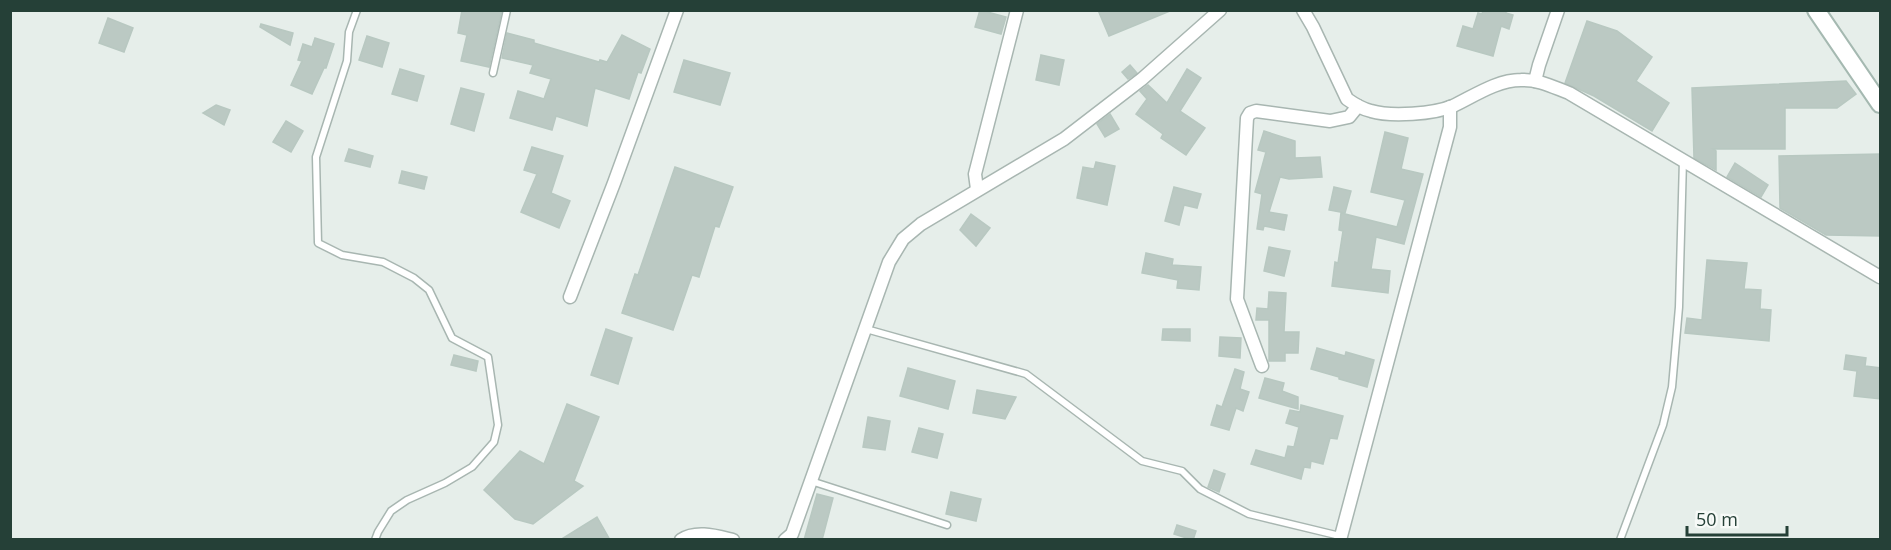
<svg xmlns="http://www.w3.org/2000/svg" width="1891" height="550" viewBox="0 0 1891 550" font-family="'Open Sans',sans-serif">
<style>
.building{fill:#bbc9c3;stroke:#b8c8c1;stroke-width:1.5}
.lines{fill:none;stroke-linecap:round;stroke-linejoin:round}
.service-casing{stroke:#a8b6b1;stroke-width:9}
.minor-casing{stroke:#a8b6b1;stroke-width:15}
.secondary-casing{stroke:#a5b9b1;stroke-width:20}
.service{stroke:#fff;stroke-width:6}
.minor{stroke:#fff;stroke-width:12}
.secondary{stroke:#fff;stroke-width:16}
</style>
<rect width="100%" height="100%" fill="#e6eeea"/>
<g class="building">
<polygon points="462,10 502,10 489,67 461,61 467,35 458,33"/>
<polygon points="980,10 1006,17 1001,34 975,27"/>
<polygon points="1098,10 1170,10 1170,11 1109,36"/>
<polygon points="1483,10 1506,10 1506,13 1513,15 1509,29 1501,26 1493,56 1457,46 1463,26 1473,29 1478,13 1482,14"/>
<polygon points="108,18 133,28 124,52 99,43"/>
<polygon points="1587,21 1617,31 1652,57 1636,81 1669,103 1652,131 1594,96 1565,83"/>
<polygon points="261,24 293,33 290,45 260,27"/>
<polygon points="507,33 534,40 534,43 599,62 600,60 607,62 622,35 650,49 641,73 638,72 629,99 595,88 587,126 556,116 552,130 510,118 518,91 544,99 551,79 530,73 533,65 502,58"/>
<polygon points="367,36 389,43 382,67 359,60"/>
<polygon points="315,38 334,44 326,68 324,68 312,94 291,85 302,61 298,60 303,44 312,47"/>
<polygon points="1041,55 1064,60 1059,85 1036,80"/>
<polygon points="684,60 730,73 720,105 674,92"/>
<polygon points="1130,65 1137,73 1128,79 1122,72"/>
<polygon points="400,69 424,76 417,101 392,94"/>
<polygon points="1187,69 1201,78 1180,111 1205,128 1186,155 1161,138 1163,134 1136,114 1147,99 1140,91 1148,85 1167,103"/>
<polygon points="1846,81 1856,94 1837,108 1785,108 1785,149 1713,149 1716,151 1716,170 1694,158 1692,88"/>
<polygon points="461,88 484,94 474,131 451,124"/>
<polygon points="216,105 230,110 224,125 203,113"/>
<polygon points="1110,114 1119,129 1105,137 1097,124"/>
<polygon points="286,121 303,131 291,152 273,142"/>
<polygon points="1264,131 1295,141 1295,158 1320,157 1322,177 1289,179 1280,177 1269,212 1287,215 1284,230 1264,226 1263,230 1257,229 1262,194 1255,192 1266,152 1258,150"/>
<polygon points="1385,132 1408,138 1401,169 1423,174 1404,244 1376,237 1371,269 1390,271 1388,293 1332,286 1335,262 1338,263 1343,231 1339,230 1341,213 1397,227 1405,200 1371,192"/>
<polygon points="532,147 563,156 551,193 570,201 559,228 521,212 537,174 524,170"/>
<polygon points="349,149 373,156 370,167 345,161"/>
<polygon points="1881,154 1881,236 1826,235 1780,208 1779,156"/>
<polygon points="1096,162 1115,166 1107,205 1077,198 1083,167 1094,169"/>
<polygon points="1735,163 1768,185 1761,197 1727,177"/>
<polygon points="675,167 733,187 719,227 715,226 699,277 692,275 673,330 622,313 635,274 638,275"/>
<polygon points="402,171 427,177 424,189 399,183"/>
<polygon points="1174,187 1201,194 1197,208 1184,205 1179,225 1165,221"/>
<polygon points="1334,187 1351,191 1345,213 1329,210"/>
<polygon points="971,214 990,228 976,246 960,230"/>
<polygon points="1269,247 1290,251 1284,276 1264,271"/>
<polygon points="1146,253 1173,259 1172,265 1201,267 1199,290 1177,288 1178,280 1142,273"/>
<polygon points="1707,260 1747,263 1744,289 1761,290 1760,309 1771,310 1769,341 1685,333 1687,318 1702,320"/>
<polygon points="1269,292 1286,293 1284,332 1299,332 1298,353 1285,353 1285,361 1269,361 1269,320 1256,320 1257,308 1268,309"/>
<polygon points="606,329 632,338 618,384 591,375"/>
<polygon points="1163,329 1190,329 1190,341 1162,340"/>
<polygon points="1220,337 1241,338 1240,358 1219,356"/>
<polygon points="1317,348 1345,356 1346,352 1374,360 1367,387 1339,379 1339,377 1311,369"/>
<polygon points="454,355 478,361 476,371 451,365"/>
<polygon points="1846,355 1866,358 1865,366 1881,368 1881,399 1854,396 1857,371 1844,369"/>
<polygon points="908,368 955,381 948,409 900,396"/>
<polygon points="1235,369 1244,372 1240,389 1249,392 1243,411 1236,408 1229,430 1211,425 1217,405 1222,407"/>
<polygon points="1265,378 1284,383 1282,391 1298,397 1298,409 1259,398"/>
<polygon points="977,390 1016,397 1005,419 973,413"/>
<polygon points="567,404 599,417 574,481 583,486 533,524 515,519 484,490 520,451 544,464"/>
<polygon points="1301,405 1343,416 1337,439 1330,438 1323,464 1311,461 1310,468 1304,467 1301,479 1251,464 1256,450 1285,458 1288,446 1294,447 1299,427 1286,423 1290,410 1300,412"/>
<polygon points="868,417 890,421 885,450 863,447"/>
<polygon points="919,428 943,434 937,458 912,452"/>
<polygon points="1214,470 1225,474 1219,492 1208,487"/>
<polygon points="951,492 981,499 976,521 946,514"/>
<polygon points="817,494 833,498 822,540 804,540"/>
<polygon points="597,517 610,540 560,540"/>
<polygon points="1177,525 1196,531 1193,540 1174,534"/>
</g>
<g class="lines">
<g class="service-casing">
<g id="service">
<polyline points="357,10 349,32 347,61 316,157 318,243 342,255 383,262 414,278 429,290 452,338 488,357 498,425 494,442 472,467 445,483 407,500 391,511 378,532 375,540"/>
<polyline points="493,73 507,10"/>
<polyline points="866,329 1026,374 1142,461 1182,471 1200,489 1249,514 1340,536"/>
<polyline points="811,481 947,525"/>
<polyline points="1620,540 1663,425 1672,387 1679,307 1683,160"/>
</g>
</g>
<g class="minor-casing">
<g id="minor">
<path d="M1303 10 1313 27 1347 99C1354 104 1362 109 1371 111 1391 117 1434 114 1453 106 1474 96 1497 80 1521 80 1538 79 1553 87 1569 93L1880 277"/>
<polyline points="1535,81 1539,65 1558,10"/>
<polyline points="977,189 975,174 1017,10"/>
<polyline points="570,297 614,183 677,10"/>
<polyline points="1262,366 1237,299 1247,118 1250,113 1256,111 1330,121 1349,117 1358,106"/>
<path d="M681 540C696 530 716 536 733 540"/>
<polyline points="785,540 792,534 889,262 903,239 921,224 1064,139 1142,79 1220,10"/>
<polyline points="1340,540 1450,127 1450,107"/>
</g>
</g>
<g class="secondary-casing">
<polyline id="secondary" points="1816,10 1880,104"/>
</g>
<use href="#service" class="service"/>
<use href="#minor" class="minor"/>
<use href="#secondary" class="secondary"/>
</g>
<rect width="1891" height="550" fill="none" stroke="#254037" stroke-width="24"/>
<path d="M1687 526v9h100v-9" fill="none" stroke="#254037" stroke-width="3"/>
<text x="1696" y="526" font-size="18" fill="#254037" stroke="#f7faf8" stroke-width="4.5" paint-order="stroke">50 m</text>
</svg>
